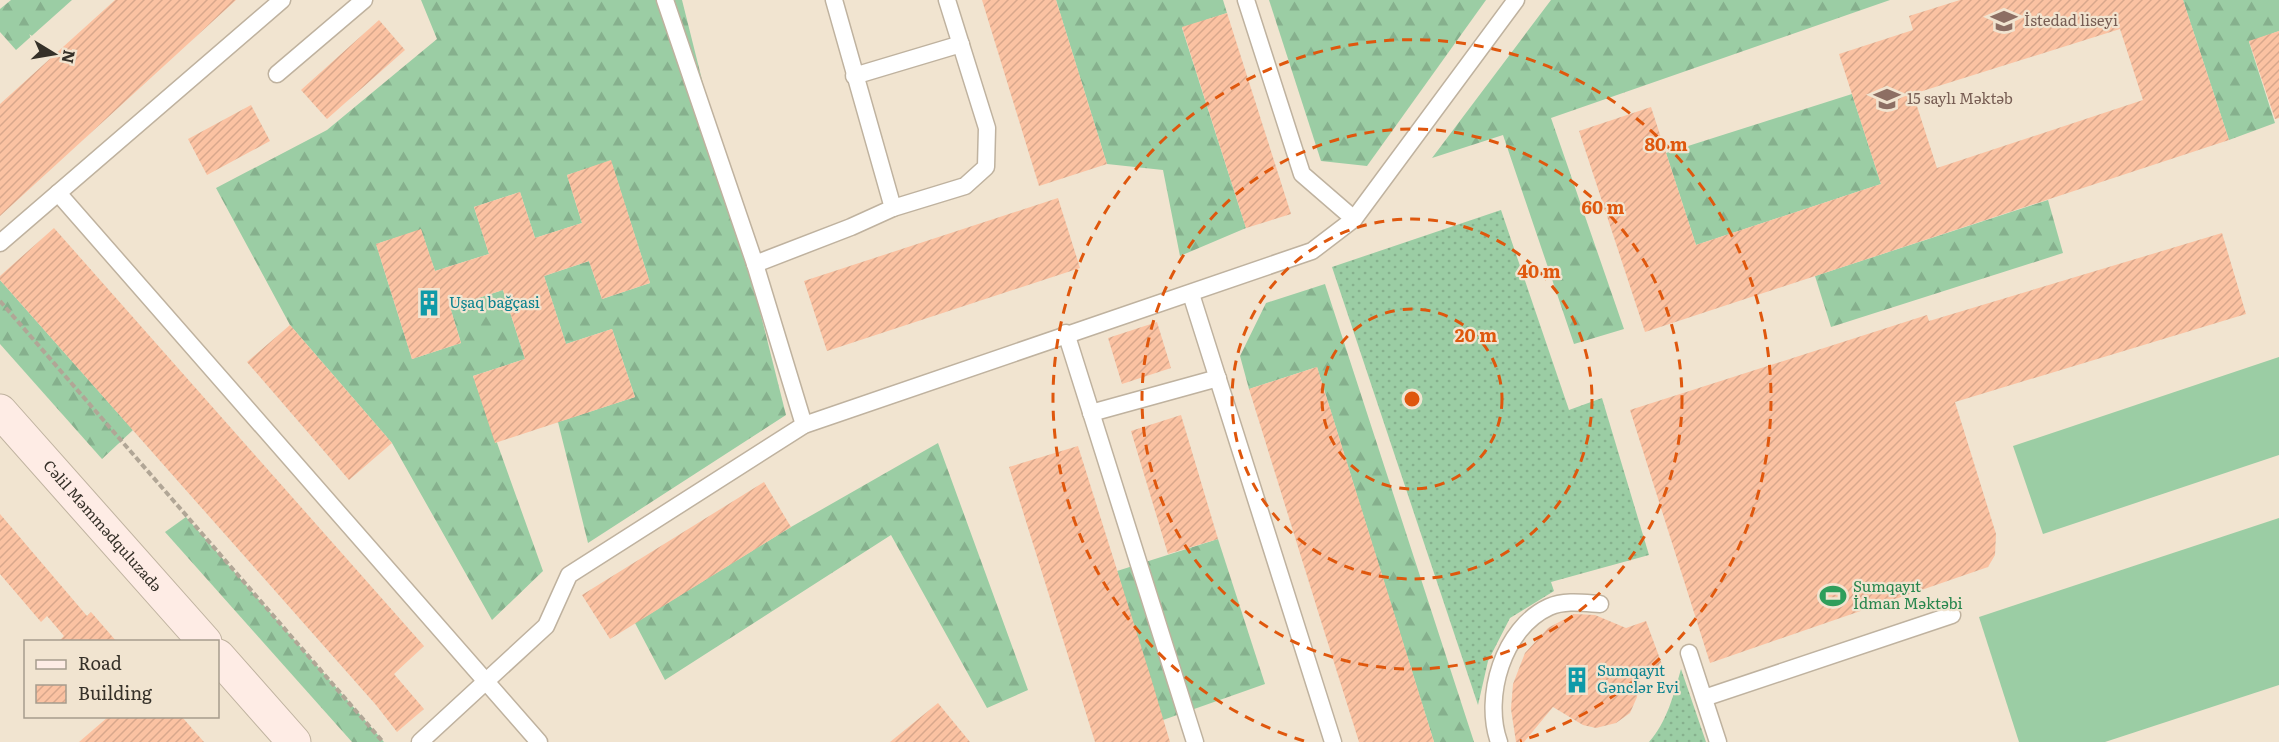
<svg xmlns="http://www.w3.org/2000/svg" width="2279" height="742" viewBox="0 0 2279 742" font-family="Literata,serif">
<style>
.grass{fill:url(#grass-dots)}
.forest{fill:url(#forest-firs)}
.pitch{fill:#9bcda4}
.building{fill:url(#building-hatch);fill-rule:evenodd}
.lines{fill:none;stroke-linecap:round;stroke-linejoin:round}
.lane-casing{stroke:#bfb29f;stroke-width:19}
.secondary-casing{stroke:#bfb29f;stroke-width:35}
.path{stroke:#b1a696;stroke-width:4;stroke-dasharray:6 3;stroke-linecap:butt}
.lane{stroke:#fff;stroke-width:16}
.secondary{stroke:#feece5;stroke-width:33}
.ring{fill:none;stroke:#df570d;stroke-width:3;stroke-dasharray:10 8}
.labels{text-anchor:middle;stroke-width:4.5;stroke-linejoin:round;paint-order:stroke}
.education-label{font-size:15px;fill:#785e54;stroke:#f1e4d0;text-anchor:start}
.culture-label{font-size:15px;fill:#0d838f;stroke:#f1e4d0;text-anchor:start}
.street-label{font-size:15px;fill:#353028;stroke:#f1e4d0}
.leisure-label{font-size:15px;fill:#27864d;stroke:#f1e4d0;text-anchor:start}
.centre{fill:#df570d;stroke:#f1e4d0;stroke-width:3}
.ring-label{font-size:18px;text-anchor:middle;font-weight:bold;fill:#df570d;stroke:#f1e4d0;stroke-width:4.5;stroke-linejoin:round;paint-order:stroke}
</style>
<defs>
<pattern id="grass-dots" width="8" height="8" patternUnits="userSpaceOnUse" patternTransform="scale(1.5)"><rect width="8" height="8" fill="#9bcda4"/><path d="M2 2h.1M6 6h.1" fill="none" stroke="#86b08d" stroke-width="1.8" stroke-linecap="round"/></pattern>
<pattern id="forest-firs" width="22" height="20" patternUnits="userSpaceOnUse" patternTransform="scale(1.5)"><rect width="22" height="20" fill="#9bcda4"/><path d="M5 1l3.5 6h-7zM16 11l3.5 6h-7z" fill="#86b08d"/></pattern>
<pattern id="building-hatch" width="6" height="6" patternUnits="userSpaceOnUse" patternTransform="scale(1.5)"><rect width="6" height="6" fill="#fbc2a2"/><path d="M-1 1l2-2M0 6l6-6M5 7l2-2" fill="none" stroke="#d8a78c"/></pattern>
</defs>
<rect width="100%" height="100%" fill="#f1e4d0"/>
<g class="grass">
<polygon points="1501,210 1569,410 1602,398 1649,555 1551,582 1554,591 1510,618 1488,661 1478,705 1332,267"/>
<path d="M1681 669 1706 742H1649C1667 722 1674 694 1681 669Z"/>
</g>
<g class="forest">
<polygon points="11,0 72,0 16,50 0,32 0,9"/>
<polygon points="421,0 682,0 786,415 588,543 558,422 635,397 612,329 566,344 544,276 589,261 602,299 650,283 611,161 567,175 582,223 535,238 520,192 474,207 489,254 435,271 421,230 376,244 412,359 461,343 450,307 503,290 525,359 473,376 543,571 492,620 392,443 290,325 216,188 327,130 437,39"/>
<polygon points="1056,0 1223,0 1227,13 1182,28 1246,228 1180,256 1163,170 1107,164"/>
<polygon points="1269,0 1486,0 1367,166 1321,161"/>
<polygon points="1551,0 1890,0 1551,118 1624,329 1574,344 1503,135 1432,158"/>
<polygon points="2183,0 2279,0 2279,31 2249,42 2275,123 2229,140"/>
<polygon points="1852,94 1881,184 1696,245 1666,153"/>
<polygon points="2048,200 2063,253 1831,327 1815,276"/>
<polygon points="0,280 133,430 102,459 0,344"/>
<polygon points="1325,284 1474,742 1434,742 1317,367 1249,389 1240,356 1266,303"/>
<polygon points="938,443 1028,690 987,708 891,535 665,680 635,623 791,527"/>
<polygon points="186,517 384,742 352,742 165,532"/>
<polygon points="1218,539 1265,684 1163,720 1117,571"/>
</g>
<g class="pitch">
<polygon points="2279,357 2279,455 2043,534 2013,446"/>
<polygon points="2279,518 2279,685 2105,742 2019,742 1979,617"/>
</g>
<g class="building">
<polygon points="115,0 236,0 0,216 0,104"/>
<polygon points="982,0 1056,0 1107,164 1039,186"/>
<path d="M1960 0H2183L2229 140 1645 332 1579 131 1651 107 1696 245 1881 184 1839 54 1913 30 1909 16ZM2120 29 2143 100 1937 168 1913 94Z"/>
<polygon points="1227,13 1291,214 1246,228 1182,27"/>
<polygon points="379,20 405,50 327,119 301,90"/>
<polygon points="2279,31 2279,118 2275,119 2249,41"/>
<polygon points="251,105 270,141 207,175 188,139"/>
<polygon points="611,160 650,283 602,299 589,261 544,276 566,344 612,329 635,397 495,443 473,376 525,359 503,290 450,307 461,343 412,359 376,244 421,229 435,271 489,254 474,207 520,192 535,238 582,223 567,175"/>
<polygon points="1058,198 1080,268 827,351 804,281"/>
<polygon points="54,228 424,646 394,674 424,709 397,732 376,705 0,280 0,276"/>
<polygon points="2222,233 2246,314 1955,402 1996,534 1995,555 1988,567 1710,663 1630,410 1927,315 1929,321"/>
<polygon points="1157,322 1171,368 1122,384 1108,338"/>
<polygon points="290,325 392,443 349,480 247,362"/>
<polygon points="1317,367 1390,600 1434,742 1359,742 1321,621 1249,389"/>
<polygon points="1181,415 1218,539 1168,554 1131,431"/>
<polygon points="1078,446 1151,678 1170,742 1095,742 1009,467"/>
<polygon points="764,482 791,527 610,639 582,595"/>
<polygon points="0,514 87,616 91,612 117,642 58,642 64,636 47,616 41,622 0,574"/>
<polygon points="1574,614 1595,615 1626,628 1646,621 1663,667 1640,677 1637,697 1630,713 1616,723 1596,728 1583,725 1553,707 1524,742 1516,742 1511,709 1513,684 1525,653 1548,628"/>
<polygon points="938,703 970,742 890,742"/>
<polygon points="108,717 182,717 204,742 79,742"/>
</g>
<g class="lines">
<g class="lane-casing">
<g id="lane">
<polyline points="665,0 755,264 804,425"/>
<polyline points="1246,0 1302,174 1354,219"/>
<polyline points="277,74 364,0"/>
<polyline points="854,76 961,44"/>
<polyline points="58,193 539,742"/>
<polyline points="893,208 965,186 986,167 987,128 947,0"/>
<polyline points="0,243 282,0"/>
<polyline points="755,264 851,227 893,208 834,0"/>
<polyline points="1191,294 1333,742"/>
<polyline points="1066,333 1195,742"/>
<polyline points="1091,413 1218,378"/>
<polyline points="1689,653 1718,742"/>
<polyline points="1704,698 1952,615"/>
<polyline points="420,742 546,626 569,575 804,425 1312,251 1354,219 1516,0"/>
<path d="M1499 742C1483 697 1503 628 1549 607 1565 600 1584 603 1600 604"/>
</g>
</g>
<g class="secondary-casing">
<g id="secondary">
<path id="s1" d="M0 411 205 642"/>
<polyline points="218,656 294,742"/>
</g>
</g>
<polyline class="path" points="0,301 383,742"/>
<use href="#lane" class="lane"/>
<use href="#secondary" class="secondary"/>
</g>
<g class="ring">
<circle cx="1412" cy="399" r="90"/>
<circle cx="1412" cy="399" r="180"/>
<circle cx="1412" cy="399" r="270"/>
<path d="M1304 741A359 359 0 1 1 1520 741"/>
</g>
<defs>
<g id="school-bare" transform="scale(2.07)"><path d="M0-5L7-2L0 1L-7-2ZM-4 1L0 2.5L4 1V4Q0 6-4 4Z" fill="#8d6e63" stroke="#f1e4d0" stroke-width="2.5" paint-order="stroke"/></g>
<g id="building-bare" transform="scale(2.07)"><path d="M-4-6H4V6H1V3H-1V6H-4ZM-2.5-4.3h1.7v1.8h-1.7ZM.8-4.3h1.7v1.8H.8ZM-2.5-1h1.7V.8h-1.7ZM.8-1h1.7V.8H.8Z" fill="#0f9aa8" stroke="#f1e4d0" stroke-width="2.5" paint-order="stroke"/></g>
<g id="stadium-bare" transform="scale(2.07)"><path d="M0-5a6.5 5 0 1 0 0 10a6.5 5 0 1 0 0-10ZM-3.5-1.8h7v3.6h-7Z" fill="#2e9e5b" stroke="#f1e4d0" stroke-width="2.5" paint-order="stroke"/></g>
</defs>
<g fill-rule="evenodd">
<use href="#school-bare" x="2004" y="21"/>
<use href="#school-bare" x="1887" y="99"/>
<use href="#building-bare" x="429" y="303"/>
<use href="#stadium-bare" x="1833" y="596"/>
<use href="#building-bare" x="1577" y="680"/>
</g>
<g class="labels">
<g class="education-label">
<text x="2024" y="26">İstedad liseyi</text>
<text x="1907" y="104">15 saylı Məktəb</text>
</g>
<g class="culture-label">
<text x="449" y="308">Uşaq bağçasi</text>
<text x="1597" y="676">Sumqayıt<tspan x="1597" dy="17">Gənclər Evi</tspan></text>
</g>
<g class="street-label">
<text dy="5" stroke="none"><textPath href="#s1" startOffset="154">Cəlil Məmmədquluzadə</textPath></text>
</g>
<g class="leisure-label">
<text x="1853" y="592">Sumqayıt<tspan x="1853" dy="17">İdman Məktəbi</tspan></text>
</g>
</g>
<circle cx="1412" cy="399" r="9" class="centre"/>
<g class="ring-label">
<text x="1666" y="151">80 m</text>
<text x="1603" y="214">60 m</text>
<text x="1539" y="278">40 m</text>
<text x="1476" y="342">20 m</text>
</g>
<rect x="24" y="640" width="195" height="78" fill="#f1e4d0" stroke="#a69c8d" stroke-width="1.5"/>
<rect x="36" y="660" width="30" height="9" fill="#feece5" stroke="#a69c8d" stroke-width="1.5"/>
<text x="78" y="670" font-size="18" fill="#353028">Road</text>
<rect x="36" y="685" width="30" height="18" fill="url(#building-hatch)" stroke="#a69c8d" stroke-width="1.5"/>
<text x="78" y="700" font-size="18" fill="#353028">Building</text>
<g transform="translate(54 54) rotate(101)" stroke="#f1e4d0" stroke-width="4.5" paint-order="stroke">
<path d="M0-4.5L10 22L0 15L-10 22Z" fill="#353028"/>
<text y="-9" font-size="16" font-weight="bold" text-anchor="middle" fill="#353028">N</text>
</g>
</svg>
